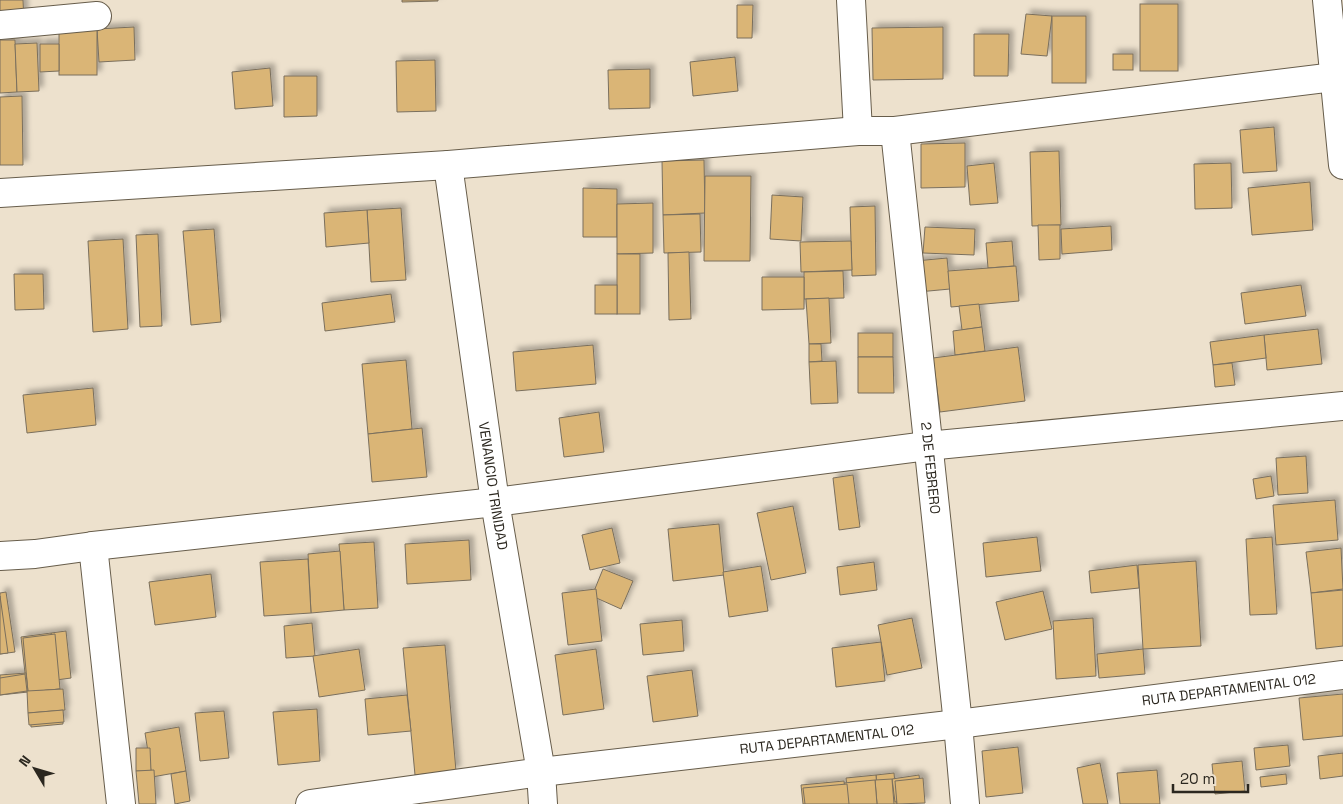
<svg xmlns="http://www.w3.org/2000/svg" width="1343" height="804" viewBox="0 0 1343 804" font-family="'Space Grotesk',sans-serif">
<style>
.building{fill:#dab576;stroke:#7a6f5d;filter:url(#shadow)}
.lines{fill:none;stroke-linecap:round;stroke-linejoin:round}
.minor-casing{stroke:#675d4b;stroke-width:30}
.major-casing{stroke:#675d4b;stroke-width:30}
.minor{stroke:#fff;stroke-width:28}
.major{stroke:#fff;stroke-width:28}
.labels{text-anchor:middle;stroke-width:4;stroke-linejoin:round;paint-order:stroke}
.street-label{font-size:14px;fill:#2b271f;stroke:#ede1cd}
</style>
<defs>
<filter id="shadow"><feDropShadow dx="4.5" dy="-4.5" stdDeviation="2.5" flood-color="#0004"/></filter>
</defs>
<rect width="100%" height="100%" fill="#ede1cd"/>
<g class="building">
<polygon points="0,0 23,0 24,22 0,24"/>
<polygon points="402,0 438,0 438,1 402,2"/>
<rect x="1140" y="4" width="38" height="67"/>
<polygon points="737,5 753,5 752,38 737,38"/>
<polygon points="1026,14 1052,16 1047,56 1021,54"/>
<rect x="1052" y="16" width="34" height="67"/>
<polygon points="134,27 135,60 99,62 97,29"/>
<polygon points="943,27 943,79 873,80 872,28"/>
<rect x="59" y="29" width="38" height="46"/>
<polygon points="974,34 1009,34 1008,76 974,76"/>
<polygon points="0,40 15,40 17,92 0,93"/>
<polygon points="37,43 39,91 17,92 15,44"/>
<polygon points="40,44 59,44 59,71 40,72"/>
<rect x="1113" y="54" width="20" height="16"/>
<polygon points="735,57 738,91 693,96 690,62"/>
<polygon points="435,60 436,111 397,112 396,61"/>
<polygon points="270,68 273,106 235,109 232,72"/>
<polygon points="650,69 650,108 609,109 608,70"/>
<polygon points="284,76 317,76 317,116 284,117"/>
<polygon points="22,96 23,165 0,165 0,97"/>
<polygon points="1274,127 1277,171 1243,173 1240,130"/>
<polygon points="965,143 965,187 921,188 921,144"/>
<polygon points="1059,151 1061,225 1032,226 1030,152"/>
<polygon points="704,160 705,213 663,215 662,161"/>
<polygon points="994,163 998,203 970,205 967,166"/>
<polygon points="1231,163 1232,208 1195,209 1194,164"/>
<polygon points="705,176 751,176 750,261 704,261"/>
<polygon points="1310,182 1313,230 1252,235 1248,188"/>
<polygon points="583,188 617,189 617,237 583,237"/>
<polygon points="772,195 803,197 801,241 770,239"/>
<polygon points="653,203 653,253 617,254 617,204"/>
<polygon points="875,206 876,275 852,276 850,207"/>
<polygon points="401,208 406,280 371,282 367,210"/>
<polygon points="367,210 369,243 326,247 324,213"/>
<polygon points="700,214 701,252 664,253 663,215"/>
<polygon points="1038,225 1060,225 1060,259 1039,260"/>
<polygon points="1111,226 1112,250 1062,254 1061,229"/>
<polygon points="925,227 975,229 974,255 923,253"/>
<polygon points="214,229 221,322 191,325 183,231"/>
<polygon points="158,234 162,326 140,327 136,235"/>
<polygon points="123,239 128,329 93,332 88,241"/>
<polygon points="851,241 852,270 801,272 800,242"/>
<polygon points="1012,241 1014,266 988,268 986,243"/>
<polygon points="689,252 691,319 669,320 668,253"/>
<rect x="617" y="254" width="23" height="60"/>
<polygon points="947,258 950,289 918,292 915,261"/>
<polygon points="1016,266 1019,301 951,307 948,271"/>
<polygon points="843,271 844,298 804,299 804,272"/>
<polygon points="14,274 43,274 44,309 15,310"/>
<polygon points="762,277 804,277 804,309 762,310"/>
<rect x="595" y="285" width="22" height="29"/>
<polygon points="1301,285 1306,316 1245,324 1241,293"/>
<polygon points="391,294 395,322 325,331 322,303"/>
<polygon points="829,298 831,343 809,344 806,299"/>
<polygon points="979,304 982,327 962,330 959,306"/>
<polygon points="982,327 985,351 955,355 953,331"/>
<polygon points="1318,329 1322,364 1267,370 1264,335"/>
<rect x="858" y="333" width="35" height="24"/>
<polygon points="1264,335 1266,358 1213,365 1210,342"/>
<polygon points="809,344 821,344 822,361 809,362"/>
<polygon points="593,345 596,384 516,391 513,352"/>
<polygon points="1018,347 1025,401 940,412 933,358"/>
<polygon points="858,357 893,357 894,393 858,393"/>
<polygon points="406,360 412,429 368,434 362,364"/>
<polygon points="836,361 838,403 811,404 809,362"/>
<polygon points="1232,363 1235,385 1215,387 1213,365"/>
<polygon points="93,388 96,425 27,433 23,395"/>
<polygon points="599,412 604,452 564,457 559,418"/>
<polygon points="422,428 427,477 372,482 368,434"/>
<polygon points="1306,456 1308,493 1278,495 1276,458"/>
<polygon points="853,475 860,527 839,530 833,478"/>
<polygon points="1271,476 1274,496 1256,499 1253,479"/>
<polygon points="1335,500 1338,540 1276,545 1273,505"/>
<polygon points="793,506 806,573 771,580 757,513"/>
<polygon points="719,524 724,575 673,581 668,529"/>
<polygon points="612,528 620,563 590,570 582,535"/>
<polygon points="1037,537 1041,571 986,577 983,543"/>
<polygon points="1272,537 1277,614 1250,615 1246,539"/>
<polygon points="469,540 471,580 407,584 405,544"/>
<polygon points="374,542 378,608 344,610 339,544"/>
<polygon points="1341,548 1343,589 1311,593 1306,552"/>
<polygon points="340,551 344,610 311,613 308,554"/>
<polygon points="308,559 311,613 264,616 260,562"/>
<polygon points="1196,561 1201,646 1143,649 1138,565"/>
<polygon points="874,562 877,590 840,595 837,567"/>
<polygon points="1137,565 1139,588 1091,593 1089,571"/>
<polygon points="761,566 768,611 729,617 723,572"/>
<polygon points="603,569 633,581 621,609 592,596"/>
<polygon points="211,574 216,617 155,625 149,582"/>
<polygon points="596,589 602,641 568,645 562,593"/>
<polygon points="1343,590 1343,646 1316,649 1311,593"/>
<polygon points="1043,591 1052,629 1005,640 996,602"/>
<polygon points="6,592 15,652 0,654 0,593"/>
<polygon points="0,596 8,653 0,654"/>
<polygon points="912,618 922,668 887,675 878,625"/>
<polygon points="1093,618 1096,676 1056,679 1053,621"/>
<polygon points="682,620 684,651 643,655 640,624"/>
<polygon points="312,623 315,656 286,658 284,626"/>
<polygon points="66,631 71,678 56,680 51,633"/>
<polygon points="51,633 57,688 27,691 21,637"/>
<polygon points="55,634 60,689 28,692 23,638"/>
<polygon points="881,642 885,681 836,687 832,648"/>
<polygon points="445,645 456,771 415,775 403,648"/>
<polygon points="359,649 365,690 319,697 313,656"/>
<polygon points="596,649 604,709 563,715 555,655"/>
<polygon points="1143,649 1145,674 1099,678 1097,654"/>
<polygon points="692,670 698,716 653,722 647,676"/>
<polygon points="26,673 28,692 0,695 0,675"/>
<polygon points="25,674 27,691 0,695 0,678"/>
<polygon points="60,689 63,724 31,727 28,692"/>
<polygon points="63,689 65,710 28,713 27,691"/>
<polygon points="1343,694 1343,736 1303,740 1299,698"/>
<polygon points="407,695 411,731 368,735 365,699"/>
<polygon points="317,709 320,761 278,765 273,712"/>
<polygon points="63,710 64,722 29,725 28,713"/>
<polygon points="224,711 229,758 200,761 195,713"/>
<polygon points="179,727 186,771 152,777 145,733"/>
<polygon points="1288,745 1290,766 1256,770 1254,748"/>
<polygon points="1018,747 1023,793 986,797 982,751"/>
<polygon points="136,748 150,748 151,771 136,771"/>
<polygon points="1343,753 1343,776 1320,779 1318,756"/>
<polygon points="1242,761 1245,791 1215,794 1212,764"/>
<polygon points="1100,763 1108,804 1083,804 1077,768"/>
<polygon points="154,770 156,804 139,804 136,771"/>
<polygon points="1157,770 1160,804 1120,804 1117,773"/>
<polygon points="186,771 190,801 175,804 171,774"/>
<polygon points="894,773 897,804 878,804 876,775"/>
<polygon points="1286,774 1287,784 1261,787 1260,777"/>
<polygon points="876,775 878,804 849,804 846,778"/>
<polygon points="919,775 922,798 895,802 892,779"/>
<polygon points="923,778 925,803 897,804 895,781"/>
<polygon points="892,779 894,804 877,804 875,780"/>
<polygon points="875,780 877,804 846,804 844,783"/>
<polygon points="844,781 846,804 803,804 801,785"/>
<polygon points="847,784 849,804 805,804 803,788"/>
</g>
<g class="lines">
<g class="minor-casing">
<g id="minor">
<polyline points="851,0 858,131"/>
<polyline points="1327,0 1343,165"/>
<polyline points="0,25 97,16"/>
<path id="s1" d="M895 131 958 724 965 804"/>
<path id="s2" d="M448 165 495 502 541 772 543 804"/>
<polyline points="0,193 448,165 858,131 895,131 1343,76"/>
<polyline points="93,546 121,804"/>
<polyline points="0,556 35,554 93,546 495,502 927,446 1343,406"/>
</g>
</g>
<g class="major-casing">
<g id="major">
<path id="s3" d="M310 804 541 772 958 724 1343 675"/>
</g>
</g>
<use href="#minor" class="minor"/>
<use href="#major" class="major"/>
</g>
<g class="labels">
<g class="street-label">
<text dy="5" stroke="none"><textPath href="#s1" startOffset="339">2 DE FEBRERO</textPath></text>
<text dy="5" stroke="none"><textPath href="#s2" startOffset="324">VENANCIO TRINIDAD</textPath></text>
<text dy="5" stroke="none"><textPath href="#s3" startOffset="926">RUTA DEPARTAMENTAL 012</textPath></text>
<text dy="5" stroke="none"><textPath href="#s3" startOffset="521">RUTA DEPARTAMENTAL 012</textPath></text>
</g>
</g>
<g transform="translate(35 769) rotate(308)" stroke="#ede1cd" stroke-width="4" paint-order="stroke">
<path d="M0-4L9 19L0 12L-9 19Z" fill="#2b271f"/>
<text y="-8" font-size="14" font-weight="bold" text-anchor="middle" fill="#2b271f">N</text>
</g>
<path d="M1173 784v8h75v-8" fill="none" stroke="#2b271f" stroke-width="2.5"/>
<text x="1180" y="784" font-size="15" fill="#2b271f" stroke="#ede1cd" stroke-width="4" paint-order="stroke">20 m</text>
</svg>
